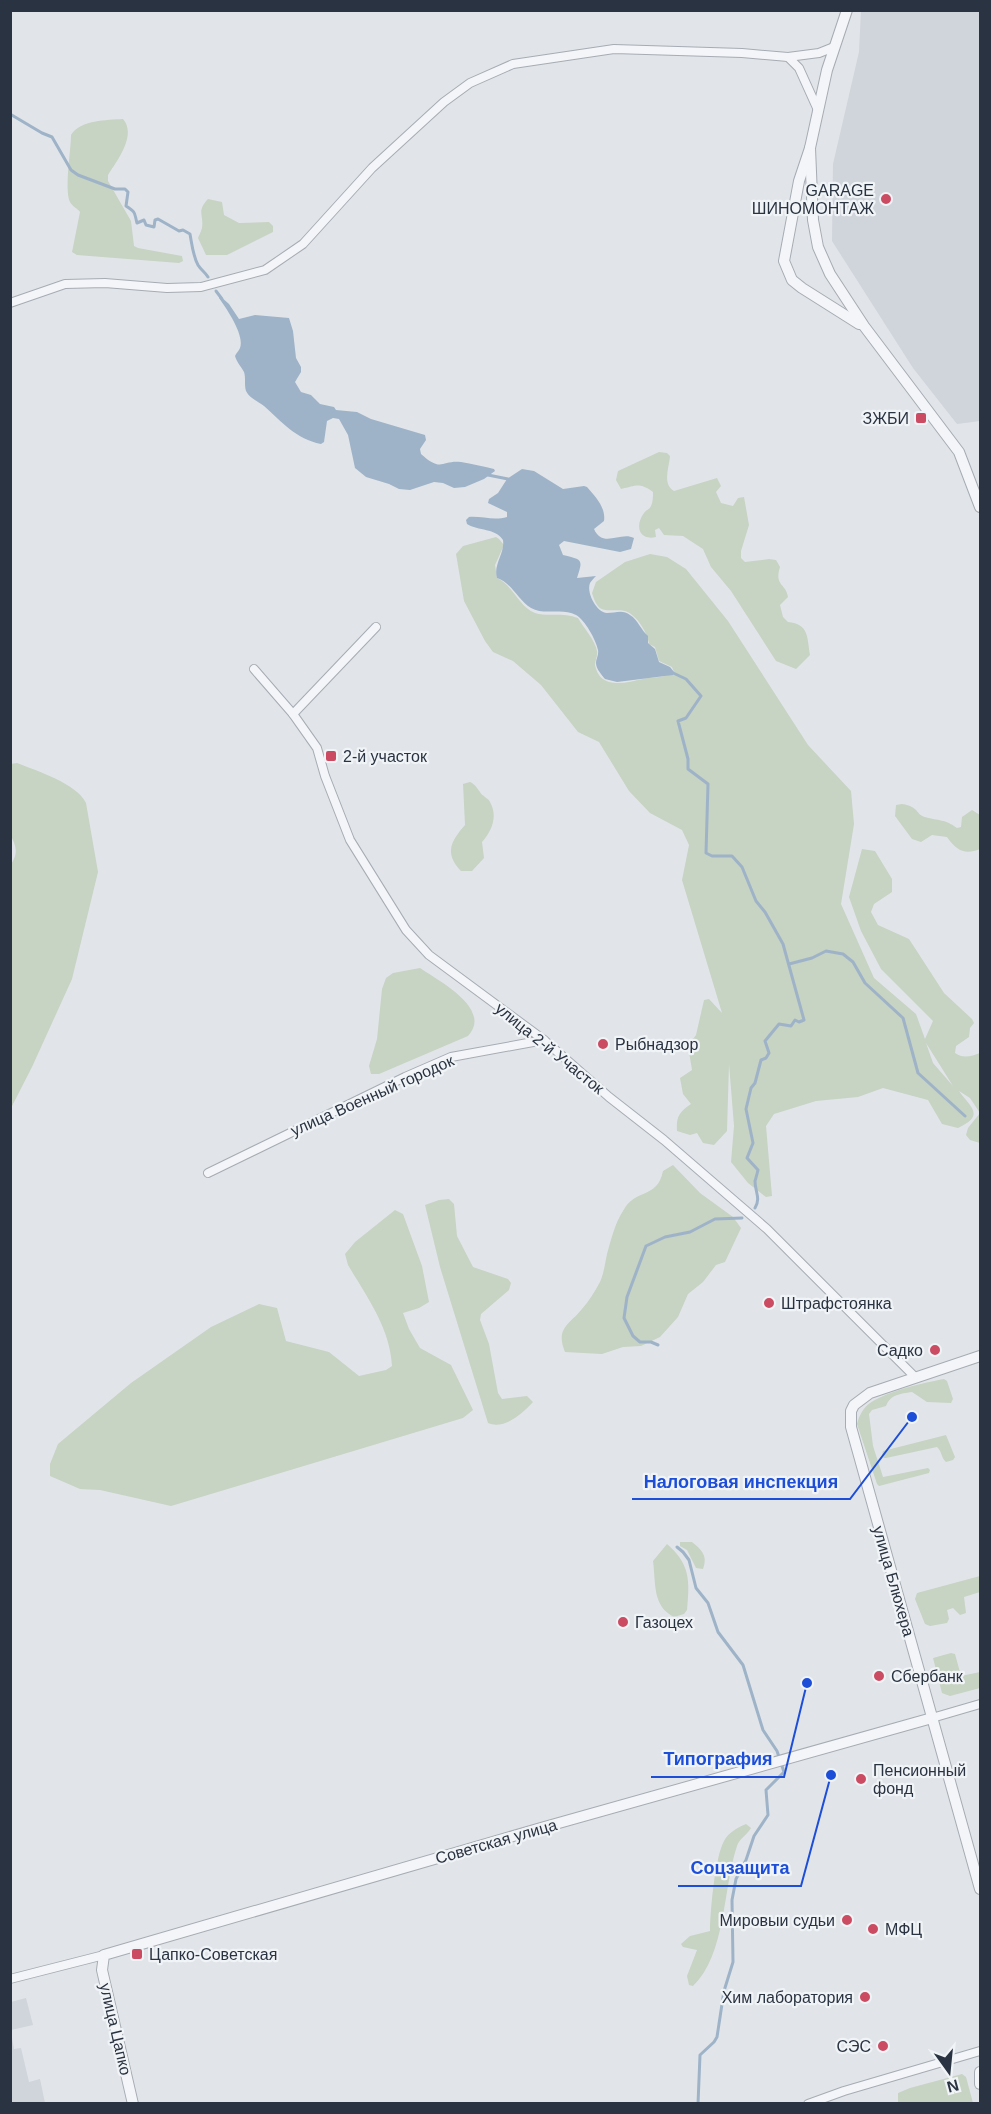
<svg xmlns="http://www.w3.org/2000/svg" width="991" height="2114" viewBox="0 0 991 2114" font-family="Arial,sans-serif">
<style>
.built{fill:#d0d4db}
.green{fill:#c7d3c3;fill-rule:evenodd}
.water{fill:#9eb3c8}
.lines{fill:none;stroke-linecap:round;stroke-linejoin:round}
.stream{stroke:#9eb3c8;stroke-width:3}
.minor-casing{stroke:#a6acb3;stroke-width:10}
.tertiary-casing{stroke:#a6acb3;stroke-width:12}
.minor{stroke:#f4f5f8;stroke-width:8}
.tertiary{stroke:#f4f5f8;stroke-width:10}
.poi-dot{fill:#ca4b62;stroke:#f1f4f7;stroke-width:2}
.labels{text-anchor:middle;stroke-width:4.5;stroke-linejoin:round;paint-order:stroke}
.poi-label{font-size:16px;fill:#2a3341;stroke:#f1f4f7;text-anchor:start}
.street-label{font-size:16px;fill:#2a3341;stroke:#f1f4f7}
.leader{fill:none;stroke:#1d4ed8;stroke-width:2}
.callout-dot{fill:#1d4ed8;stroke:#f1f4f7;stroke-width:2}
.callout-label{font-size:18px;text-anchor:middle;font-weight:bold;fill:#1d4ed8;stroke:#f1f4f7;stroke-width:4.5;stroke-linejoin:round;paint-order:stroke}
</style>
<rect width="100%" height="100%" fill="#e1e5e9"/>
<g class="built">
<polygon points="861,11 980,11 980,421 957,424 913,368 832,241 833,164 859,52"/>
<polygon points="26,1998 33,2025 11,2030 11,2002"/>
<polygon points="11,2033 14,2049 21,2048 29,2082 40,2079 45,2103 11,2103"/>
</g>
<g class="green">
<path d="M123 119C137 135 117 161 108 175V181L131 221 134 246 138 248 182 256 183 261 179 263 77 255 72 252 80 212C78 209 72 206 70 202 64 190 71 150 71 135 80 120 107 120 123 119Z"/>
<path d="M208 199 222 202 224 215 239 223 269 222 273 226V232L227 255H206L198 238C199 235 201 232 202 228 204 214 196 212 208 199Z"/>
<path d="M659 452 667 453 670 456C669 468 662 484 674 491L717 478 721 486 716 492 721 503 733 506 738 498 744 497 749 525 741 551V558L745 562 769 559 776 560 780 567C774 586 786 583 788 597L780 605 783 617 788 622C809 624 807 637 810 655L796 669 776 661 731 591 711 567 703 549 683 536 664 535 659 528 655 530 656 537C638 541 635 525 644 513 647 509 648 511 651 506 653 502 653 496 653 492 639 482 636 486 621 489L616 480 618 471Z"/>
<path d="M496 537 499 539 504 545 495 565 497 578C513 585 519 607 535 613 547 617 563 612 578 618 583 627 595 640 597 651 598 655 595 661 595 665 600 690 625 683 643 679 652 677 668 678 674 672L672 667 659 661 655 647 649 644C648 633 636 614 625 611 607 608 599 617 592 593L596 582 625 562 650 554 667 557 686 569 728 621 808 745 851 791 854 824 841 904 874 978 916 1014 925 1039 933 1021 881 969 861 931 849 897 862 849 875 851 892 879V892L874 904 871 912 878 925 909 939 944 993 972 1019 974 1023 970 1028 969 1037 956 1046 955 1053C963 1059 972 1056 980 1053V1143L970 1140 966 1135 968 1128 980 1113 970 1098 959 1091C970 1107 986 1115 958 1128L942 1124 928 1100 883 1088 858 1097 816 1101 774 1114 766 1126 772 1196 766 1197 748 1183 731 1162 734 1126 729 1064 727 1131 714 1145 703 1143 697 1133 690 1135 677 1131C676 1117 679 1112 691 1104L683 1094 680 1078 692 1070 688 1046 696 1035 704 1000 709 999 722 1013 682 880 689 845 682 830 650 813 629 791 599 742 578 732 541 685 513 661 493 652 485 641 464 601 456 554 463 546ZM926 1043 953 1086 933 1063Z"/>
<path d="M17 763C37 771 76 783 86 803L98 872 72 979 32 1067 11 1108 10 866C18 854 17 848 11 836L10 764Z"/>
<path d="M470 782C476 785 476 787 480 792 482 796 488 798 490 802 498 816 492 831 482 842L484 858 472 871H461C444 853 451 841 465 825L463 784Z"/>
<path d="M902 804C920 807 915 814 925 817 939 821 945 819 957 828L961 827 962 817 972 810 980 815V849C965 855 957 851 947 837L932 835 921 842 912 839 895 816 896 805Z"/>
<path d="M420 968C439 981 493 1009 468 1036L379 1074H371L369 1066 377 1039 382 989 386 978 393 973Z"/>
<path d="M673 1165 700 1193 733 1217 741 1228 725 1262 716 1265 703 1282 688 1294 678 1317 660 1337 641 1346 623 1347 602 1354 565 1352C555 1328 570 1324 582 1309 589 1301 595 1291 600 1282 604 1273 605 1263 607 1254 611 1240 615 1223 623 1211 636 1187 657 1200 663 1171Z"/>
<path d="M449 1199 454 1204 457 1236 473 1267 508 1279 511 1283 509 1290 481 1314 480 1320 489 1344 498 1393 502 1399 527 1396 533 1402C522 1414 504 1430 488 1423L440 1267 425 1205 439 1200Z"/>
<path d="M395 1210 403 1214 422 1266 429 1302 419 1308 403 1313 409 1329 420 1348 451 1365 473 1410 463 1418 171 1506 100 1490 80 1489 50 1476V1464L58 1444 131 1383 211 1327 259 1304 277 1308 286 1341 329 1352 359 1376 386 1370 392 1366C390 1328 367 1297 348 1265L345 1254 355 1242Z"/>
<path d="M944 1379 947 1381 953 1399 951 1403 927 1402 912 1392C900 1394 891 1394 886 1406L872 1410 869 1414 873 1446 883 1477 928 1468 930 1470 929 1473 879 1486 877 1484 857 1424C859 1416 863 1408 870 1403 888 1391 922 1383 944 1379Z"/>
<path d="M946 1435 955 1457 953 1460 946 1462C941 1458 942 1451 937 1447L886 1458H884L882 1455 883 1451Z"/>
<path d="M680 1542H692C702 1550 708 1556 703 1569L696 1568 687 1550 680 1546Z"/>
<path d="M667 1544C690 1564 690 1580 687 1610L684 1614 674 1617C652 1606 656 1583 653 1561Z"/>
<polygon points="980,1576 980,1592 964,1597 966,1613 960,1615 953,1608 947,1610 949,1619 947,1623 930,1626 925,1624 915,1599 917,1593"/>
<polygon points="951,1653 955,1654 961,1676 980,1672 980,1688 950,1696 942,1693 933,1658"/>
<path d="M746 1824 751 1828C747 1835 739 1839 737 1846 723 1887 726 1955 693 1986L689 1985 687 1976 697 1950 683 1947 681 1944 690 1936 710 1931C710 1912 715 1857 724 1841 729 1832 737 1828 746 1824Z"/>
<polygon points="962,2074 966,2077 973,2103 898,2103 898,2093 910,2088"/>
</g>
<g class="water">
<path d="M220 296 229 304 239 319 255 315 289 318 293 331 296 358 301 367V372L295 382 301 392 311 395 320 404 334 407 336 410 357 412 371 419 425 435 426 440 420 449 421 454C442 473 441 460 461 462 472 464 483 466 494 469L495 471 484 479 465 487 454 488 443 483 434 482 410 490 399 489 389 484 366 477 355 468 348 435 339 419 333 418 327 421 324 442 321 444C296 439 282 422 264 406 258 401 250 399 246 391 244 385 246 378 244 372 241 366 237 363 235 356 236 353 239 351 240 348 245 335 226 308 219 298Z"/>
<path d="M522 469 534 471 563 489 584 486 587 487C596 497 606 508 604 521L594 529C603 549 620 531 634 538L631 549 620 552 564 541 559 545 563 555C583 560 583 559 577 578L596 576C594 578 592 580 590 583 586 593 597 613 607 613 615 613 623 609 630 615 638 620 641 630 648 636V643L655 649 659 662 670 667 674 672 673 675 617 682 605 679C602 675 596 669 596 663 596 659 599 655 598 650 596 640 585 620 576 615 562 607 545 616 531 608 518 600 512 583 497 578 493 564 505 554 503 540 496 528 478 531 467 524L466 520 469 517C482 516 494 521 507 517V512L488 503 489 499 498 493 507 479Z"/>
</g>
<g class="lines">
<g class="stream">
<path d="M10 114 42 133 52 137 71 170 78 175 115 189H125L128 192 126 206C137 213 134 213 137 223L144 220 146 225 154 227 155 220 158 219 179 231 183 230 190 234C192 245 193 256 198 265 201 270 205 272 208 277"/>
<polyline points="216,291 222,299"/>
<polyline points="488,475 508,479"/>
<path d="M671 672 686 679 701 696 686 718 678 721 688 759V769L708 784 706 853 712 856H732L742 867 756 901 765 912 783 944 804 1020 799 1022 795 1020 791 1026 779 1024 765 1041 769 1053 766 1058 761 1060 755 1083 751 1088 746 1109 753 1143 747 1158 758 1170C757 1174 756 1178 755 1181 755 1192 761 1198 755 1208"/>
<polyline points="789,964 812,958 826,951 843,954 853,962 865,983 903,1018 918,1073 965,1116"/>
<polyline points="658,1345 651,1342 640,1342 633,1336 624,1318 627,1297 646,1246 665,1237 690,1232 715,1219 742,1218"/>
<polyline points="677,1547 683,1552 689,1560 696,1588 708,1603 718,1632 743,1665 763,1730 777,1751 784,1772 766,1790 768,1815 754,1836 746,1860 736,1879 732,1900 733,1962 724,1991 717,2037 714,2042 700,2055 698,2104"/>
</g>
<g class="minor-casing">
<g id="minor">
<polyline points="788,57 819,53 834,47"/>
<polyline points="10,303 65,284 105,283 167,288 201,287 265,270 303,244 372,168 444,102 470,83 513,64 614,49 742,53 788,57 799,68 818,110"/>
<polyline points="254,669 293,714 317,748 325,776 350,840 406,930 429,955 544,1040 609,1097 664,1140 767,1229 915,1377"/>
<polyline points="293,714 376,627"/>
<polyline points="208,1173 405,1077 451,1057 544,1040"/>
<polyline points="932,1718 980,1704"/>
<polyline points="10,1979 104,1955"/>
<polyline points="808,2104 844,2091 980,2051"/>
</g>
</g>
<g class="tertiary-casing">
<g id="tertiary">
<polyline points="847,10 827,70 810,148 799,181 784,261 792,280 802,288 859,324"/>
<polyline points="810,148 813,220 818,247 830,274 864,326 959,452 980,507"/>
<polyline points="980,1356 870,1393 854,1405 851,1411 851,1427 980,1889"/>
<polyline points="980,2072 980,2084"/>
<polyline points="133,2104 102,1970 104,1955 541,1828 932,1718"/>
</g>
</g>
<use href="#minor" class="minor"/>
<use href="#tertiary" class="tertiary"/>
</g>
<g class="poi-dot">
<circle cx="886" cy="199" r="6"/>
<rect x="915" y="412" width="12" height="12" rx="3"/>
<rect x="325" y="750" width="12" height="12" rx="3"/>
<circle cx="603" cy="1044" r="6"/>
<circle cx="769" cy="1303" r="6"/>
<circle cx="935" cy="1350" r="6"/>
<circle cx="623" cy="1622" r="6"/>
<circle cx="879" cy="1676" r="6"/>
<circle cx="861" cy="1779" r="6"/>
<circle cx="847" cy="1920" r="6"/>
<circle cx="873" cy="1929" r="6"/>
<rect x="131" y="1948" width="12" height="12" rx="3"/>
<circle cx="865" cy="1997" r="6"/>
<circle cx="883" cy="2046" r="6"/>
</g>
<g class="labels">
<g class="poi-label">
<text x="874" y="196" text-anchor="end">GARAGE<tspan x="874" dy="18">ШИНОМОНТАЖ</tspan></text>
<text x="909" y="424" text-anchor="end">ЗЖБИ</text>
<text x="343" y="762">2-й участок</text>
<text x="615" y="1050">Рыбнадзор</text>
<text x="781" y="1309">Штрафстоянка</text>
<text x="923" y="1356" text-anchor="end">Садко</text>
<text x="635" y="1628">Газоцех</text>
<text x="891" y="1682">Сбербанк</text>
<text x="873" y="1776">Пенсионный<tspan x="873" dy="18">фонд</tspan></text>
<text x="835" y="1926" text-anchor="end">Мировыи судьи</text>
<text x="885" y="1935">МФЦ</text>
<text x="149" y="1960">Цапко-Советская</text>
<text x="853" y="2003" text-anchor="end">Хим лаборатория</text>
<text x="871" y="2052" text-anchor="end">СЭС</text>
</g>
<g class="street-label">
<text transform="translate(550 1048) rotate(39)" y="6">улица 2-й Участок</text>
<text transform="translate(372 1095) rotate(-24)" y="6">улица Военный городок</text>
<text transform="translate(894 1581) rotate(74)" y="6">улица Блюхера</text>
<text transform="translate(496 1841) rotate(-16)" y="6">Советская улица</text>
<text transform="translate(116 2029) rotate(77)" y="6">улица Цапко</text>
</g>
</g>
<path class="leader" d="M912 1417L850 1499H632M807 1683L784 1777H651M831 1775L801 1886H678"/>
<g class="callout-dot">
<circle cx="912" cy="1417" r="6"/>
<circle cx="807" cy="1683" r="6"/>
<circle cx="831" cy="1775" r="6"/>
</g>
<g class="callout-label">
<text x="741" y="1488">Налоговая инспекция</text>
<text x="718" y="1765">Типография</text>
<text x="740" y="1874">Соцзащита</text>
</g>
<rect width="991" height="2114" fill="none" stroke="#2a3341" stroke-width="24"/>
<g transform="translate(949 2072) rotate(165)" stroke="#f1f4f7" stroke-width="4.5" paint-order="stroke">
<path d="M0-4.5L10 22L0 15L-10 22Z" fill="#2a3341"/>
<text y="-9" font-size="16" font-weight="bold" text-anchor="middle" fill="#2a3341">N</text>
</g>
</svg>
